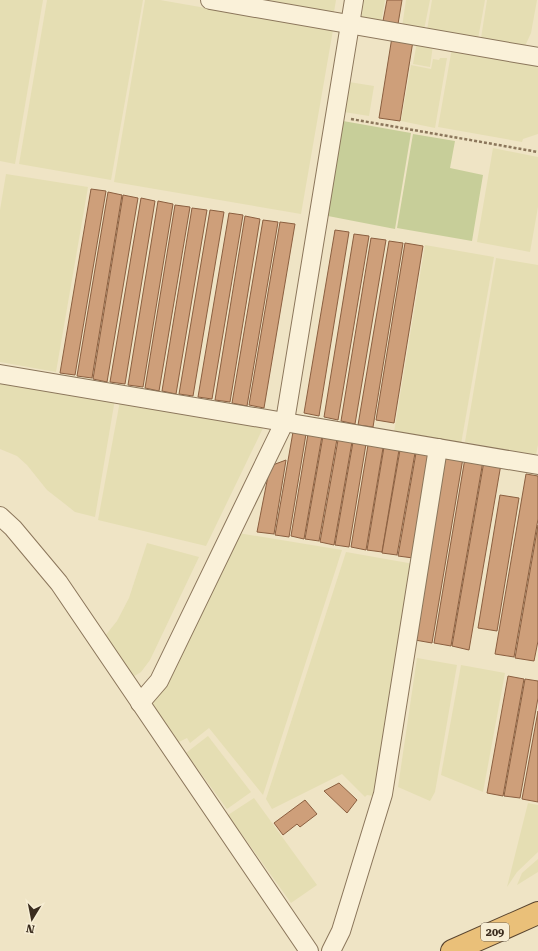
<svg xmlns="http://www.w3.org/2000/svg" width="538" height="951" viewBox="0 0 538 951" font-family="'Roboto Serif',serif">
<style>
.farmland{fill:#e5deb3}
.green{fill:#c7ce99}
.building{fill:#ce9f7a;stroke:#8b5f40}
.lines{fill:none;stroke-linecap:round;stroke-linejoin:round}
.minor-casing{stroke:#8b765b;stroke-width:20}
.trunk-casing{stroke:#59442f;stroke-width:24}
.path{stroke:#8b765b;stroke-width:2.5;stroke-dasharray:3 2;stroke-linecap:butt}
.minor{stroke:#faf1d9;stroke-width:18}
.trunk{stroke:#eac079;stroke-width:22}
.labels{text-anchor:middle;stroke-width:4;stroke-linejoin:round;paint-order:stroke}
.shield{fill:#f7eed5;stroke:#736756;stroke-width:1}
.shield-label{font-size:11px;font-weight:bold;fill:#3b2d1f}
</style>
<rect width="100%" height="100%" fill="#efe4c5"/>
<g class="farmland">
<polygon points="0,0 43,0 15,164 0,161"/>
<polygon points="47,0 143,0 111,180 19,164"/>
<polygon points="145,0 160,0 333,30 301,214 114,182"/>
<polygon points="268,0 336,0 334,12"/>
<polygon points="364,0 385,0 381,23 361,20"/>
<polygon points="406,0 430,0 424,30 402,27"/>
<polygon points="432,0 485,0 478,39 427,30"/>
<polygon points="487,0 537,0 531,33 525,46 481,38"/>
<polygon points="417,42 433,45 430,67 413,64"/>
<polygon points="452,48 538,63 538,134 523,139 522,142 438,127"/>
<polygon points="440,58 447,58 435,128 401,121 411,65 431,69 433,59 439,60"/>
<polygon points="349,82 374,86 369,116 344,112"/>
<polygon points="493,148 538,157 538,207 530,252 477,242"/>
<polygon points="6,174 88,187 56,372 0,362 0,210"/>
<polygon points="425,245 494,257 461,444 394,432"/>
<polygon points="496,258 538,265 538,445 536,455 465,442"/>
<polygon points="0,378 115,399 95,517 75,512 65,504 47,490 27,465 17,456 0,449"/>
<polygon points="120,401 264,426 206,546 98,520"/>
<polygon points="238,533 342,550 263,795 209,728 190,743 187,738 179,742 152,704 167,683"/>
<polygon points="147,543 199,557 150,660 141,672 133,677 105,636 117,621 129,598"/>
<polygon points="346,552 414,564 380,770 373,796 367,795 365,797 342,774 272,809 266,799"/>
<polygon points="417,658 457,665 435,792 430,801 398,787"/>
<polygon points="461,665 505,673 483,792 441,775"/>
<polygon points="208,736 251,792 227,809 186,753"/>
<polygon points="254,798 317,885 291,903 228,815"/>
<polygon points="528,803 538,805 538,852 517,872 507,887"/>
<polygon points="538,859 538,872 517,885 522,873"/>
</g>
<g class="green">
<polygon points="343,121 411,133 395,229 328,216"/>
<polygon points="413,134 455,141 450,168 483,175 472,241 397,228"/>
</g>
<g class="building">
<polygon points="387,0 402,0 398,24 383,21"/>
<polygon points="392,37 413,41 400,121 379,118"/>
<polygon points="91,189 106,191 75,375 60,373"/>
<polygon points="108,192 122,195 92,378 77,376"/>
<polygon points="123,195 138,198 107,382 93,379"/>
<polygon points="141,198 155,201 125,384 110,382"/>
<polygon points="158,201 173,204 143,387 128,385"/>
<polygon points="175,205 190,207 159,391 145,388"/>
<polygon points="192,208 207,210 176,394 162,391"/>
<polygon points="210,210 224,212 193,396 179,394"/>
<polygon points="229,213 243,215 212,399 198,397"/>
<polygon points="245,216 260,219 230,402 215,400"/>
<polygon points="263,220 278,222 247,406 232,403"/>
<polygon points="280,222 295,224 264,408 249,405"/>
<polygon points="335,230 349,232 319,416 304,413"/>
<polygon points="354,234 369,236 338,420 324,417"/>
<polygon points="371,238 386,240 355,424 341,421"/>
<polygon points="389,241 403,243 373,427 358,425"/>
<polygon points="405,243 423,246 394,423 376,420"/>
<polygon points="293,432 306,434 289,537 275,535"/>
<polygon points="308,434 322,436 304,539 291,536"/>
<polygon points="323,436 337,439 319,541 305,539"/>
<polygon points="338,440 352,442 334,545 320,542"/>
<polygon points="353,442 366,444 349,547 335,545"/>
<polygon points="368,445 383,448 366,550 351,547"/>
<polygon points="384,447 399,450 382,552 367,550"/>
<polygon points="400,450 415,453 397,555 382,553"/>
<polygon points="416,453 431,455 413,558 398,556"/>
<polygon points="446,455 463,458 432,643 415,640"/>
<polygon points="465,458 483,461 451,646 434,643"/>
<polygon points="286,460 274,534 257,532 270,466"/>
<polygon points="484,461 501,464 469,650 452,646"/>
<polygon points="526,474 538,476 538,519 514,657 495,654"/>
<polygon points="500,495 519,498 497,631 478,628"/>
<polygon points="538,525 538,641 534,661 515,658"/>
<polygon points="508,676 524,679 503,796 487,793"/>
<polygon points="525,679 538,681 538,698 520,798 504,796"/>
<polygon points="538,711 538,802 522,799"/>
<polygon points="339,783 357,800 347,813 324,791"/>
<polygon points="305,800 317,814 300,827 297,824 283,835 274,823"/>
</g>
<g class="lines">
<g class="minor-casing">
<g id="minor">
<polyline points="210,0 538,57"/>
<polyline points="0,374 538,465"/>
<polyline points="0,516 13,528 59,583 309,951"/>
<polyline points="140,703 159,681 285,421 354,0"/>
<polyline points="331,951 341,931 383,794 438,448"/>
</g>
</g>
<g class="trunk-casing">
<polyline id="trunk" points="452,951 538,913"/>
</g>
<polyline class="path" points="351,119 538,152"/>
<use href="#minor" class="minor"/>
<use href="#trunk" class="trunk"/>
</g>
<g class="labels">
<rect class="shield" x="481" y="923" width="28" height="18" rx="3"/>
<g class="shield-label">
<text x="495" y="936">209</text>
</g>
</g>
<g transform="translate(32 919) rotate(190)" stroke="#f7eed5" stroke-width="3" paint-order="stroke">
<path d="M0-3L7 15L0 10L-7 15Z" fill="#3b2d1f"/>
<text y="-6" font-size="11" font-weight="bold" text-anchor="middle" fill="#3b2d1f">N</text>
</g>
</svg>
